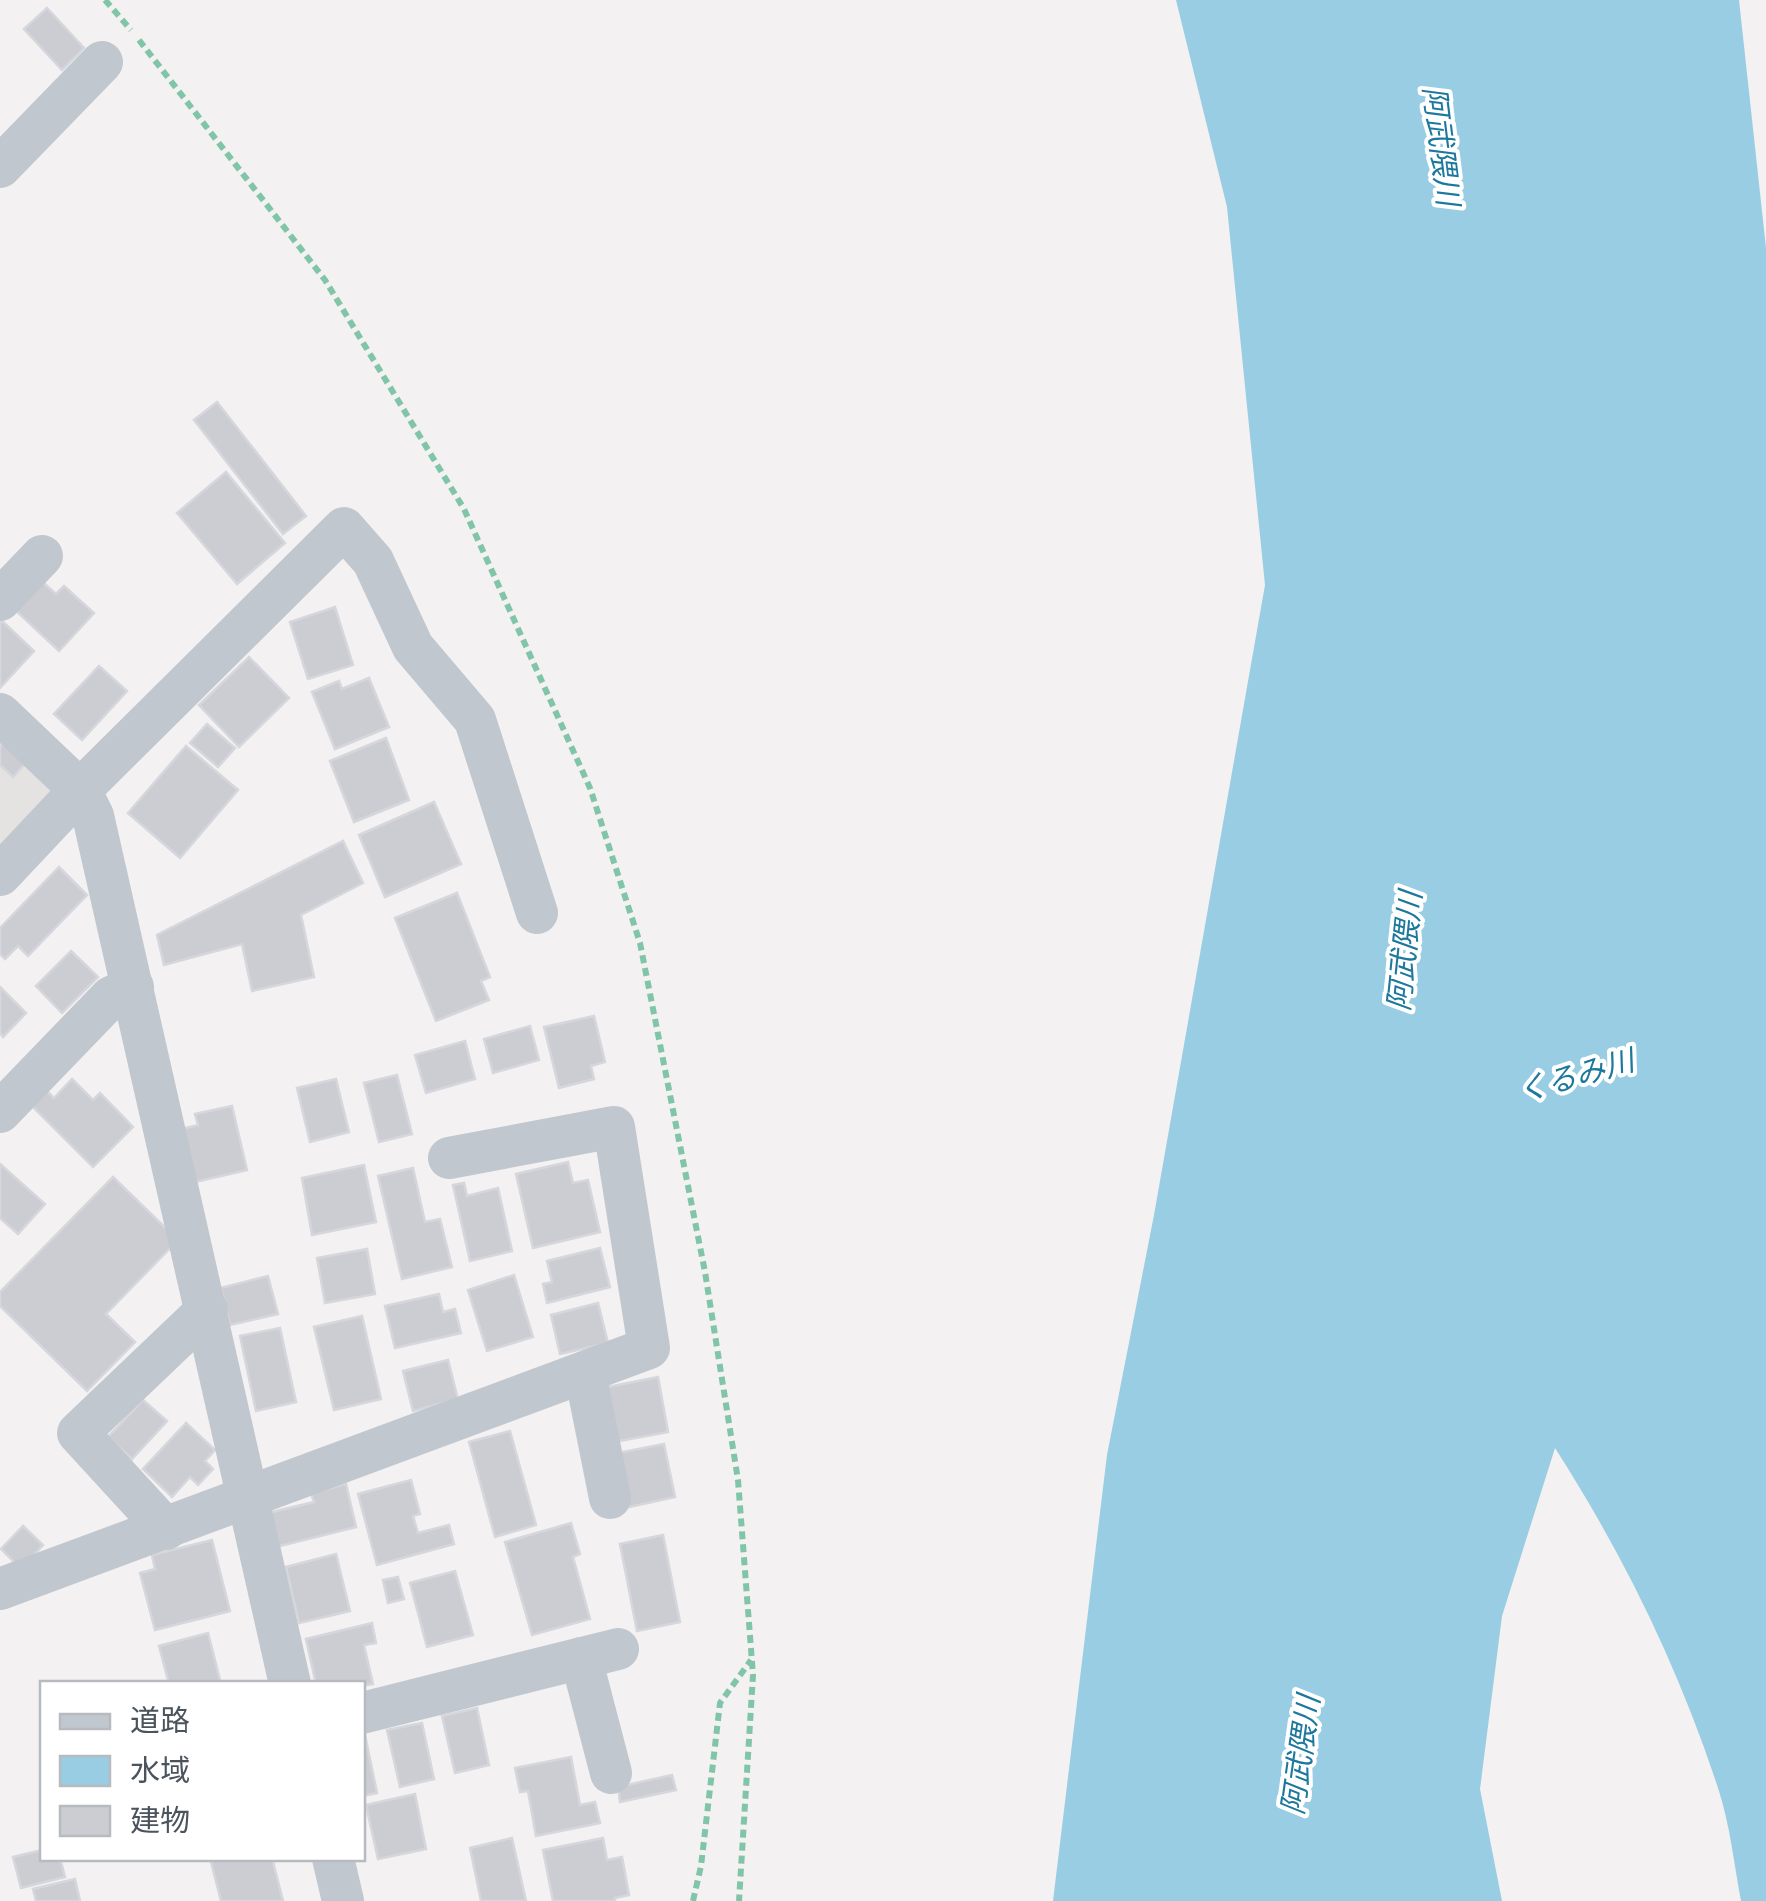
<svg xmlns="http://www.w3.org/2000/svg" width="1766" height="1901" viewBox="0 0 1766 1901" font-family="'Noto Sans','Noto Sans JP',sans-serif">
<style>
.education{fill:#e4e3e2}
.water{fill:#98cde3}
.building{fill:#cccdd3;stroke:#d6d7dc;stroke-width:2.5}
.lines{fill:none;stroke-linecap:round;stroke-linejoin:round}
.path{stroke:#81c5a9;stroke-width:6;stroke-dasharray:8 5;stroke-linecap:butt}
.minor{stroke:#c1c7ce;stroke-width:42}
.labels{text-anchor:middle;stroke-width:8;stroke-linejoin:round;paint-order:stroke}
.water-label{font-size:30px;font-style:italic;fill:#1d789d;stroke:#fff}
</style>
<rect width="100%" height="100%" fill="#f3f1f1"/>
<polygon class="education" points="0,735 58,791 0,852"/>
<path class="water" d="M1176 0H1739L1766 248V1901H1741C1734 1864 1730 1824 1718 1788 1679 1668 1623 1554 1555 1448L1502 1616 1480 1789 1502 1901H1053L1107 1455 1154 1215 1265 585 1227 207Z"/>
<g class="building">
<polygon points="47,8 84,48 62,70 24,29"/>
<polygon points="217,402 306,516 283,534 194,420"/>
<polygon points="226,472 285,543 237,584 177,513"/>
<polygon points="38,578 56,594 64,586 94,613 59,651 12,607"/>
<polygon points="335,607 353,665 308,679 290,622"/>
<polygon points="2,621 34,651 0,688 0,623"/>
<polygon points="249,657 289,698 239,747 199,705"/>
<polygon points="99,666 127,691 82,740 54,714"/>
<polygon points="369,678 389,727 335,749 312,692 339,681 342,689"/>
<polygon points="207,724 235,748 218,767 190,743"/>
<polygon points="386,738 409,800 354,822 330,761"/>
<polygon points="3,744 25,764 13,777 0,765 0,747"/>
<polygon points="186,746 238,790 180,858 128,813"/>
<polygon points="434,802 461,864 385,897 359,835"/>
<polygon points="343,841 363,883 301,915 314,977 252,991 242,944 164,965 157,935"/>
<polygon points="59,867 87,895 28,956 18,946 5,959 0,954 0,928"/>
<polygon points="457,893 490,977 481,981 489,1000 436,1021 395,918"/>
<polygon points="71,951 98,977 62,1013 36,986"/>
<polygon points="0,987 26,1013 3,1037 0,1033"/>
<polygon points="594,1016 605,1062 591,1066 594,1079 559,1088 544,1027"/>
<polygon points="530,1026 539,1060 493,1073 484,1039"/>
<polygon points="465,1041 475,1079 426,1093 415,1055"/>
<polygon points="397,1075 412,1134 379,1142 364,1083"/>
<polygon points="72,1079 93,1100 100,1093 133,1127 93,1167 32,1106 47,1091 54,1098"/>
<polygon points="336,1079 349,1132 310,1142 297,1088"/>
<polygon points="232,1106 247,1170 195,1182 182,1129 198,1125 195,1114"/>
<polygon points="568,1162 573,1183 588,1180 600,1232 533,1248 516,1174"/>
<polygon points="0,1164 45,1204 18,1234 0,1218"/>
<polygon points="364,1165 376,1222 312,1235 302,1178"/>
<polygon points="413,1168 425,1222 440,1219 452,1267 402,1279 378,1176"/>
<polygon points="113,1177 178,1240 106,1314 135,1342 87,1391 0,1306 0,1292"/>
<polygon points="464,1183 467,1196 498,1188 512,1251 470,1261 453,1185"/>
<polygon points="600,1248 610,1287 547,1303 543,1284 552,1282 547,1261"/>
<polygon points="367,1249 375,1294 325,1303 317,1258"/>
<polygon points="514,1275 533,1337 487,1351 468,1290"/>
<polygon points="268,1276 278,1314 230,1325 221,1288"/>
<polygon points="439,1294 443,1312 455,1309 461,1333 395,1348 385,1306"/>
<polygon points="598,1303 608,1343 560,1354 551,1315"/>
<polygon points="362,1316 381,1399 334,1410 314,1327"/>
<polygon points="280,1328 296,1402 256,1411 240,1336"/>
<polygon points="448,1360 458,1399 413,1411 403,1371"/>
<polygon points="658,1377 668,1432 614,1442 603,1388"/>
<polygon points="143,1400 167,1421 132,1459 108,1437"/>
<polygon points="186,1423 215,1450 205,1461 213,1469 198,1485 190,1477 172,1497 143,1469"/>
<polygon points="510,1431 536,1525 495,1537 469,1442"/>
<polygon points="664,1444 675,1497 629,1507 618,1453"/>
<polygon points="411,1480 420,1514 413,1516 418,1533 449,1525 454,1544 377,1565 358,1494"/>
<polygon points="346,1484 356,1527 276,1547 268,1513 314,1502 311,1493"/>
<polygon points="571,1523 580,1554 573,1557 590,1619 532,1635 505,1542"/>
<polygon points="23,1526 43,1545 21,1569 1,1549"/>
<polygon points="663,1535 680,1622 637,1631 620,1544"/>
<polygon points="212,1540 230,1611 155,1630 140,1573 155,1569 152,1555"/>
<polygon points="336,1554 350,1611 299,1623 286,1567"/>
<polygon points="455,1571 473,1635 427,1647 410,1583"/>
<polygon points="398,1577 404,1599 388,1603 383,1580"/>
<polygon points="372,1623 376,1643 364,1645 373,1684 362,1686 362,1684 316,1684 306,1639"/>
<polygon points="208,1633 221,1684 169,1684 159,1646"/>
<polygon points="477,1708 489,1765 455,1773 442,1716"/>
<polygon points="422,1723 434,1779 400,1787 387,1730"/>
<polygon points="365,1735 377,1793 362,1796 362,1736"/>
<polygon points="571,1757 580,1805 595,1802 600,1823 536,1836 528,1791 520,1792 515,1768"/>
<polygon points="672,1775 676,1790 620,1802 618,1787"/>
<polygon points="415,1794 426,1849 378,1859 366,1805"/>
<polygon points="512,1838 526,1901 481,1901 470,1848"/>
<polygon points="603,1838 607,1860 622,1857 629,1895 615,1898 615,1901 553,1901 543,1850"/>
<polygon points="42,1850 42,1858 60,1858 65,1877 21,1888 13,1857"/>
<polygon points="210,1858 272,1858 283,1901 221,1901"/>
<polygon points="75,1879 80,1901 36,1901 33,1889"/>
</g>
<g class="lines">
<g class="path">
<polyline points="105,0 131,30"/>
<polyline points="139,40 325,280 464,509 590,788 640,943 705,1272 738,1480 753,1675 739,1901"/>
<polyline points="693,1901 701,1866 720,1703 751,1660"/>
</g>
<g class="minor">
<polyline points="0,167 102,62"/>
<polyline points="0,600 42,556"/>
<polyline points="0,714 80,790 93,816 290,1684"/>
<polyline points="0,875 80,790 344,528 373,561 413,647 475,720 537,913"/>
<polyline points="0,1112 111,997 133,987"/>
<polyline points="585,1373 610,1498"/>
<polyline points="166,1529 78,1433 207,1310"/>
<polyline points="0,1589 649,1348 614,1127 449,1158"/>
<polyline points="581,1658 611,1773"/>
<polyline points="362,1713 618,1649"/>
<polyline points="333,1858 343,1901"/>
</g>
</g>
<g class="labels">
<g class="water-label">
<text transform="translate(1441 146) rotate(83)" y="10">阿武隈川</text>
<text transform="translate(1405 951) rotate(-84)" y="10">阿武隈川</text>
<text transform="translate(1576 1076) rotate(-16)" y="10">くるみ川</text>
<text transform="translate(1301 1755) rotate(-82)" y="10">阿武隈川</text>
</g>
</g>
<rect x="40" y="1681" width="325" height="180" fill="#ffffff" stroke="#b7babe" stroke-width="2.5"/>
<rect x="60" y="1714" width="50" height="15" fill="#c1c7ce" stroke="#b7babe" stroke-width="2.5"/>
<text x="130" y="1731" font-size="30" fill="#4b535c">道路</text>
<rect x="60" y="1756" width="50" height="30" fill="#98cde3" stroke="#b7babe" stroke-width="2.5"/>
<text x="130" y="1781" font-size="30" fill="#4b535c">水域</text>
<rect x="60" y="1806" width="50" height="30" fill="#cccdd3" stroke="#b7babe" stroke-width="2.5"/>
<text x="130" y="1831" font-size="30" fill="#4b535c">建物</text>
</svg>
